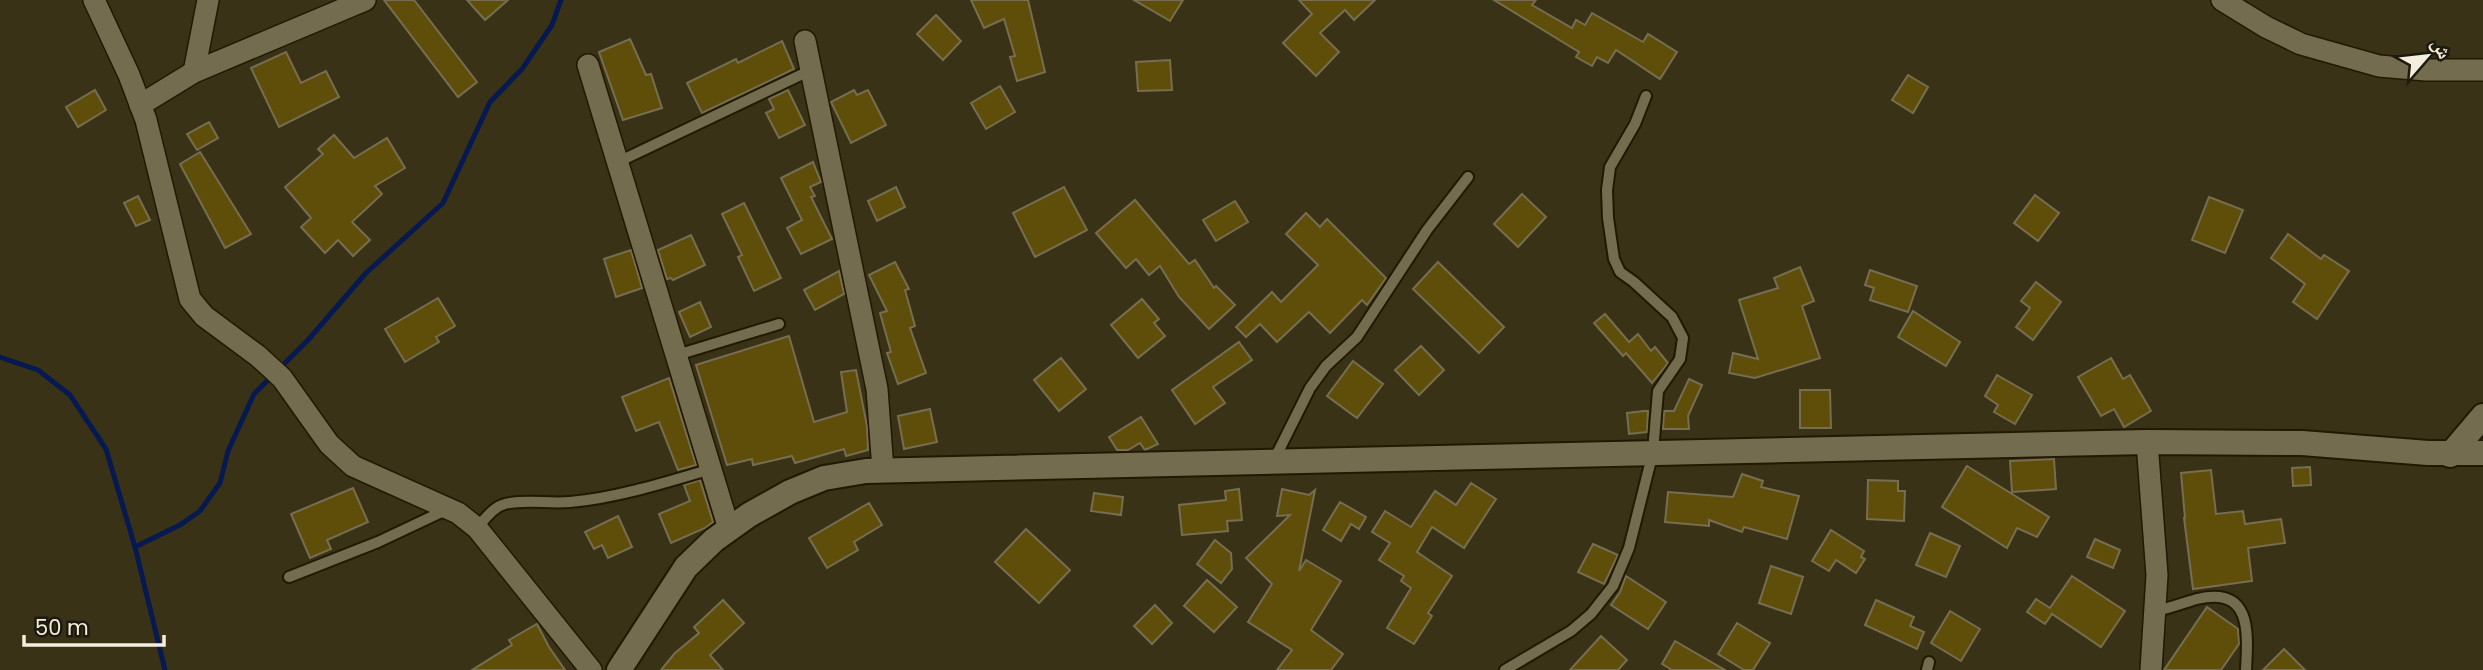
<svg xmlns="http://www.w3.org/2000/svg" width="2483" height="670" viewBox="0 0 2483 670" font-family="Poppins,'Noto Naskh Arabic',sans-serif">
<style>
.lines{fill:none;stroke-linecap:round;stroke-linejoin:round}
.stream{stroke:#061950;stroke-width:5}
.building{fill:#5f4e0a;stroke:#766e51;stroke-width:2}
.service-casing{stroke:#211901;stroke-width:14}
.minor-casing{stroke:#211901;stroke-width:24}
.tertiary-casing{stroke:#211901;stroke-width:28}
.service{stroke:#746c4f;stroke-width:10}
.minor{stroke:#746c4f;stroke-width:21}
.tertiary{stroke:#746c4f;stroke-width:24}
</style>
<rect width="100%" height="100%" fill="#3a3217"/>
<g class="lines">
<g class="stream">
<polyline points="0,357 38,370 70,395 106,449 135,547 165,670"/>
<polyline points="280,368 308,340 366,273 443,203 490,102 522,69 552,25 561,0"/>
<polyline points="135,547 180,525 200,511 220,483 228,451 254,394 273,375"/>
</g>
</g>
<g class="building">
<polygon points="384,0 414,0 477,82 458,97"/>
<polygon points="467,0 508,0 485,20"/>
<polygon points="971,0 1028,0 1045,72 1017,81 1010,57 1015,56 1004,19 984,28"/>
<polygon points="1134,0 1183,0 1170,21"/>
<polygon points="1299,0 1375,0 1354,20 1345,10 1320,33 1339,52 1316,76 1283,43 1312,14"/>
<polygon points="1494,0 1536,0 1532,5 1572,28 1576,20 1585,25 1592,13 1643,42 1648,34 1677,52 1660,79 1616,50 1608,63 1597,57 1592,66 1576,57 1579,52"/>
<polygon points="936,15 961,41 943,60 917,34"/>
<polygon points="630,39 646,75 651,74 662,108 623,120 599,52"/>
<polygon points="782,41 794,69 702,113 687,83 736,59 738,63"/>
<polygon points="286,52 301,83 326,71 339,97 279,127 251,68"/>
<polygon points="1170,60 1172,90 1138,91 1136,62"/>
<polygon points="1908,75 1928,87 1913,113 1892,100"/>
<polygon points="1000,86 1015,112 986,129 971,103"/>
<polygon points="95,90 106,110 78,127 66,107"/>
<polygon points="788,90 805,125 779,138 766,113 774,109 769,99"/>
<polygon points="854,90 857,95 868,90 886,125 851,143 831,102"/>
<polygon points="209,122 218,138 197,150 187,134"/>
<polygon points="334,135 354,158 387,138 405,168 375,186 382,194 352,222 370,240 353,256 338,240 325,253 301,227 311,218 285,187 323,154 318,149"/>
<polygon points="200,152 251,234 225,248 180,164"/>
<polygon points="813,162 821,182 810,187 815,196 811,197 832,239 801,254 787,228 802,220 781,178"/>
<polygon points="896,187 905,207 877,221 868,201"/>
<polygon points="1064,187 1087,230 1035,257 1013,213"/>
<polygon points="1522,194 1546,217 1518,247 1494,224"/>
<polygon points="2035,195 2059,213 2038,241 2014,223"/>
<polygon points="138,196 150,220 136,226 124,203"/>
<polygon points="2209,197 2243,210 2225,253 2192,240"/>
<polygon points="1135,200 1189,264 1195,260 1214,288 1216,286 1235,305 1209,329 1179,297 1160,266 1149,275 1136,259 1126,268 1096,233"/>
<polygon points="1235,201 1248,222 1216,241 1203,220"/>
<polygon points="744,203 781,278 754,291 738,257 742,255 722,214"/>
<polygon points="1306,213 1320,227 1327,219 1386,278 1367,305 1362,300 1330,333 1309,312 1277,342 1260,324 1246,337 1236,327 1272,292 1281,302 1318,265 1286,234"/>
<polygon points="2288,234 2321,259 2324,255 2349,271 2317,319 2293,302 2305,284 2271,258"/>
<polygon points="691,235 705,265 673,280 671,278 667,279 658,250"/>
<polygon points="631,250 642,288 616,297 604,259"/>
<polygon points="895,262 909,289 905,290 915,326 910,328 926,373 898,384 887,353 891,352 880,313 887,311 869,275"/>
<polygon points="1438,262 1504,327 1479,353 1413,289"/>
<polygon points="1800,267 1814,301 1802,306 1820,358 1755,378 1729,373 1733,353 1758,359 1739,300 1778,288 1774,278"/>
<polygon points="1870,270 1917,286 1908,312 1870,300 1874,288 1865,285"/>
<polygon points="839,271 844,294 815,310 804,290"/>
<polygon points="2036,282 2061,302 2033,340 2016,327 2030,308 2021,301"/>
<polygon points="438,298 455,326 436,337 439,342 405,362 385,329"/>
<polygon points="1142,299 1159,319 1154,323 1165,336 1138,358 1111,325"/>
<polygon points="700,302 711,327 690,337 679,312"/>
<polygon points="1913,311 1960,342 1946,366 1898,337"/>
<polygon points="1605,314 1629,342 1638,334 1651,351 1655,347 1668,363 1652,383 1626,353 1623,356 1594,323"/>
<polygon points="789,336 814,422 847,412 841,372 856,370 867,426 868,450 846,456 844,449 795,463 792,456 753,465 752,459 727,465 696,365"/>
<polygon points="1239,342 1252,360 1213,387 1225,403 1195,424 1172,390"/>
<polygon points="1421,346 1444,370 1419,395 1395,370"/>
<polygon points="1061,358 1086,389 1059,411 1034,380"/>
<polygon points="2111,358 2123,379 2130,375 2151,411 2124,427 2114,409 2101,416 2078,377"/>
<polygon points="1353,361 1383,384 1357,418 1327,396"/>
<polygon points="1997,375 2032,395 2015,424 1994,412 1998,405 1985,396"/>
<polygon points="669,378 696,465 678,470 659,422 636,431 622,397"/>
<polygon points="1689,379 1702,385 1688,416 1689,429 1663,429 1664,411 1674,411"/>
<polygon points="1800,390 1830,390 1831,428 1800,428"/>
<polygon points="930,409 937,442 904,449 898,416"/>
<polygon points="1644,411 1648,411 1647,432 1629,434 1627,413"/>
<polygon points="1141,417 1158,444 1145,450 1140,443 1128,450 1117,450 1109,437"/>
<polygon points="2054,459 2056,489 2012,492 2010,461"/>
<polygon points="1967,466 2049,517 2037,537 2017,528 2007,548 1942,507"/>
<polygon points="2310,467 2311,485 2293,486 2292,468"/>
<polygon points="2211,470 2216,514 2243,511 2245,524 2281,519 2285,543 2248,548 2252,581 2193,589 2184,518 2185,518 2181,473"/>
<polygon points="1742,474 1763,481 1761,487 1799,496 1787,539 1744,527 1742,532 1709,520 1709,526 1665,522 1668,492 1733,497"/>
<polygon points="700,480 713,522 705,528 671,543 659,514 690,501 684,485"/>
<polygon points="1868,480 1898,481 1898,491 1905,491 1904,521 1867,519"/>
<polygon points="1471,483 1496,499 1464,548 1432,527 1417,552 1452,576 1428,613 1432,616 1414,644 1387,628 1411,588 1401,581 1404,576 1379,560 1390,543 1372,532 1385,511 1411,527 1435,491 1456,505"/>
<polygon points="353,488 368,522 327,540 331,549 310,558 291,514"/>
<polygon points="1239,489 1242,520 1227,521 1228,531 1182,535 1179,505 1226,500 1225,491"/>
<polygon points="1282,489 1309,495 1315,490 1299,571 1306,560 1341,581 1311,630 1343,654 1331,670 1277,670 1292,650 1248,622 1272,584 1246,558 1290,515 1277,516"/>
<polygon points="1094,493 1123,497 1121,515 1091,511"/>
<polygon points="1340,502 1366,517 1359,529 1351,524 1341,541 1323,530"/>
<polygon points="869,503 882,525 854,542 858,550 827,568 809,538"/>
<polygon points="618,516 632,547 608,558 602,545 594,549 585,532"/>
<polygon points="1026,529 1070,570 1039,603 995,562"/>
<polygon points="1831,530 1864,551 1861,557 1865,559 1856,573 1836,560 1829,571 1812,561"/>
<polygon points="1930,533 1960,546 1946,577 1916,565"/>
<polygon points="2095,539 2120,550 2113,568 2087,557"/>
<polygon points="1215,540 1231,553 1232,569 1221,583 1197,564"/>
<polygon points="1593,544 1618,555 1604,584 1578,572"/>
<polygon points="1771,566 1803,577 1791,614 1759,603"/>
<polygon points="1626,576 1666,602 1648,629 1611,605 1620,592"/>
<polygon points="2072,576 2125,611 2101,647 2052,614 2045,624 2027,612 2036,599 2050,608"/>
<polygon points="1207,580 1237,607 1214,632 1184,606"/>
<polygon points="723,600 744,623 710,655 723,670 661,670 675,653 699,633 694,627"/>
<polygon points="1876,600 1914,617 1910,626 1924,632 1917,649 1865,625"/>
<polygon points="1155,605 1172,623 1152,644 1134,626"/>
<polygon points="2207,607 2238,629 2239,644 2221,670 2164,670"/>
<polygon points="1950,611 1980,629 1961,661 1931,643"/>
<polygon points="1737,623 1770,643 1753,670 1744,670 1718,654"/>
<polygon points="537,624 549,647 565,670 472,670 512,645 509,640"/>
<polygon points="1601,636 1627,660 1618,670 1570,670"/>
<polygon points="1675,641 1725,670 1672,670 1662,664"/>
<polygon points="2284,649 2305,670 2263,670"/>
</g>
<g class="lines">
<g class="service-casing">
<g id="service">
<polyline points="618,162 811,70"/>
<polyline points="677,355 779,324"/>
<polyline points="1274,460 1310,388 1326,366 1357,337 1427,230 1468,177"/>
<path d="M477 528C485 519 493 507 505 504 526 499 548 504 570 502 616 498 667 482 711 469"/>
<polyline points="289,577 378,542 448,509"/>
<path d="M2155 611C2172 608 2182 603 2197 599 2252 586 2248 632 2246 670"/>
<polyline points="1505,670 1571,631 1591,614 1613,586 1629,548 1653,452 1658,391 1680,359 1683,338 1672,317 1634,282 1620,272 1614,259 1608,218 1607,190 1610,167 1635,124 1646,96"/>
<polyline points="1927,670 1929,662"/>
</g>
</g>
<g class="minor-casing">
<g id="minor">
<polyline points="94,0 129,75 146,120 190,299 204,316 258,356 282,378 329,444 353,466 458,513 477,528 591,670"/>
<polyline points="2222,0 2266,27 2301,44 2379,66 2426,70 2483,70"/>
<polyline points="805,41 877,389 883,470"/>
<polyline points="588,65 729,529"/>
<polyline points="194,72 208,0"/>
<polyline points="140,105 194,72 365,0"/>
<polyline points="2147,442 2157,575 2151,670"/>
</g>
</g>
<g class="tertiary-casing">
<g id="tertiary">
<polyline points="2450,455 2483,416"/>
<polyline points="619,670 686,567 714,540 749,515 790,492 824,478 866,471 2147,442 2302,443 2428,453 2483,453"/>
</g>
</g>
<use href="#service" class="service"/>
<use href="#minor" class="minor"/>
<use href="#tertiary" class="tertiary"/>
</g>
<g transform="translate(2427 56) rotate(62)" stroke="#1d1a0e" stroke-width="5" paint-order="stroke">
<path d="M0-5L12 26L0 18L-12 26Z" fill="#f3eede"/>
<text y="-10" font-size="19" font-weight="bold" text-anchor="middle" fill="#f3eede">ش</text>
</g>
<path d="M24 635v10h140v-10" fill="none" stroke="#f3eede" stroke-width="3.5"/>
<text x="35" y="635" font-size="21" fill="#f3eede" stroke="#1d1a0e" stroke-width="5" paint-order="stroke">50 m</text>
</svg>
